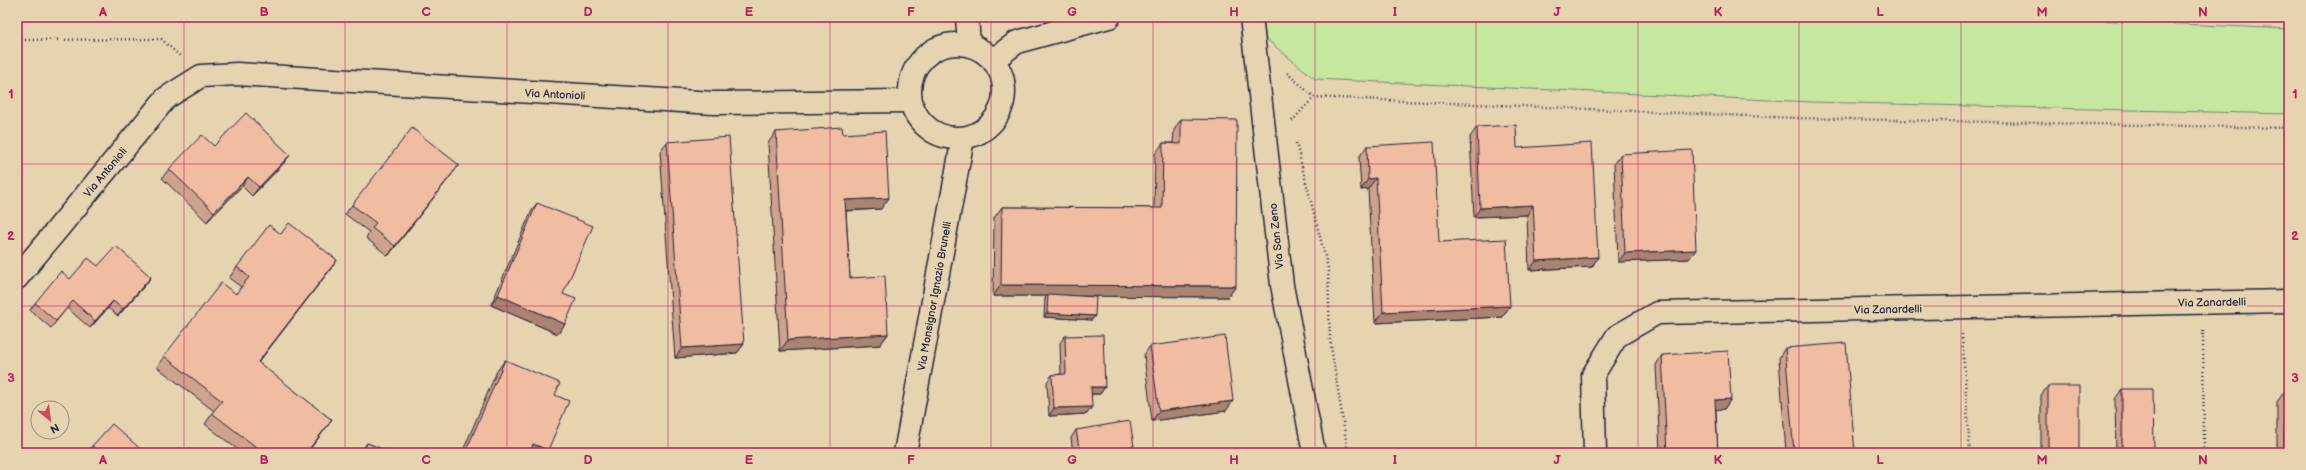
<svg xmlns="http://www.w3.org/2000/svg" width="2306" height="470" viewBox="0 0 2306 470" font-family="'Balsamiq Sans',sans-serif">
<style>
.green{fill:#c5e7a0;stroke:#74846e}
.lines{fill:none;stroke-linecap:round;stroke-linejoin:round}
.street-casing{stroke:#22223b;stroke-width:25}
.path{stroke:#22223b;stroke-width:2.5;stroke-dasharray:1 3;stroke-linecap:butt}
.street{stroke:#e6d4b1;stroke-width:22}
.wall{fill:#cfa38b;stroke:#22223b}
.shaded-wall{fill:#a98471;stroke:#22223b}
.building{fill:#f1bda2;stroke:#22223b}
.grid{fill:none;stroke:#c2185b;stroke-width:1;stroke-opacity:0.55}
.labels{text-anchor:middle;stroke-width:4;stroke-linejoin:round;paint-order:stroke}
.street-label{font-size:11px;fill:#22223b;stroke:#e6d4b1}
.neatline{fill:none;stroke:#c2185b;stroke-width:1.5}
.grid-label{font-size:13px;text-anchor:middle;font-weight:bold;fill:#c2185b}
</style>
<rect width="100%" height="100%" fill="#e6d4b1"/>
<filter id="ink" filterUnits="userSpaceOnUse"><feTurbulence type="fractalNoise" baseFrequency=".025" numOctaves="2"/><feDisplacementMap in="SourceGraphic" scale="8" xChannelSelector="R" yChannelSelector="G"/><feConvolveMatrix kernelMatrix="1 2 1 2 8 2 1 2 1" color-interpolation-filters="sRGB"/></filter>
<g filter="url(#ink)">
<polygon class="green" points="1264,17 2031,17 2289,29 2289,114 1812,102 1315,79 1265,38"/>
<g class="lines">
<g class="street-casing">
<g id="street">
<polyline points="967,17 969,44"/>
<polyline points="1251,17 1282,285 1314,453"/>
<circle cx="957" cy="91" r="47"/>
<polyline points="993,60 1017,42 1109,17"/>
<polyline points="17,278 166,98 201,76 237,74 714,103 910,101"/>
<polyline points="905,453 963,138"/>
<polyline points="1595,453 1593,375 1617,336 1657,313 2289,301"/>
</g>
</g>
<g class="path">
<polyline points="17,40 161,39 180,56"/>
<polyline points="1287,73 1314,97 1795,118 2289,128"/>
<polyline points="1292,121 1314,97"/>
<polyline points="1296,143 1328,268 1330,340 1348,453"/>
<polyline points="2203,330 2204,453"/>
<polyline points="1962,334 1970,453"/>
</g>
<use href="#street" class="street"/>
</g>
<g class="wall">
<polygon points="1181,119 1236,286 1228,297 1089,296 1092,320 1044,317 1045,298 1047,296 993,296 994,218 1002,207 1154,208 1155,154 1163,143 1173,143 1174,130"/>
<polygon points="1477,127 1517,148 1598,257 1592,267 1529,270 1527,215 1474,217 1470,137"/>
<polygon points="776,132 843,134 881,209 846,211 850,278 888,334 880,345 780,351 768,143"/>
<polygon points="667,142 744,344 737,353 675,358 660,151"/>
<polygon points="1367,146 1439,242 1510,306 1502,317 1375,323 1368,189 1361,190 1359,157"/>
<polygon points="1621,154 1689,259 1618,262 1614,163"/>
<polygon points="290,155 283,164 252,196 242,186 207,222 162,178 169,169"/>
<polygon points="452,174 388,256 366,238 369,232 345,214 352,205"/>
<polygon points="537,203 563,294 565,324 558,334 491,305 531,212"/>
<polygon points="281,234 337,260 329,271 258,363 332,420 307,453 242,453 205,424 214,411 157,367 164,356 236,294 241,287 229,278 237,267"/>
<polygon points="98,266 151,277 146,284 118,316 108,308 90,328 67,308 51,328 30,310 35,303 70,279"/>
<polygon points="1065,336 1105,387 1100,394 1092,394 1087,414 1049,416 1047,382 1052,375 1061,374 1060,343"/>
<polygon points="1150,346 1226,411 1152,421 1144,355"/>
<polygon points="1785,348 1855,453 1786,453 1779,358"/>
<polygon points="1662,355 1731,399 1724,409 1716,409 1718,453 1660,453 1656,365"/>
<polygon points="505,360 555,395 548,450 546,453 462,453 497,371"/>
<polygon points="2048,386 2079,453 2041,453 2041,395"/>
<polygon points="2122,389 2154,453 2116,453 2115,399"/>
<polygon points="2284,392 2289,453 2277,453 2277,402"/>
<polygon points="1076,430 1129,453 1073,453 1071,438"/>
<polygon points="367,443 392,453 360,453"/>
<polygon points="92,446 145,453 87,453"/>
</g>
<g class="shaded-wall">
<polygon points="290,155 283,164 252,196 259,187"/>
<polygon points="459,165 452,174 388,256 395,246"/>
<polygon points="248,177 242,186 207,222 214,212"/>
<polygon points="1376,178 1368,189 1361,190 1368,179"/>
<polygon points="889,198 881,209 837,211 845,200"/>
<polygon points="1533,205 1527,215 1474,217 1480,208"/>
<polygon points="1696,250 1689,259 1618,262 1625,253"/>
<polygon points="1598,257 1592,267 1529,270 1536,261"/>
<polygon points="337,260 329,271 250,373 258,362"/>
<polygon points="151,277 146,284 118,316 123,309"/>
<polygon points="1001,285 1236,286 1228,297 1048,296 1048,294 1047,296 993,296"/>
<polygon points="498,295 565,324 558,334 491,305"/>
<polygon points="113,301 108,308 90,328 95,321"/>
<polygon points="1510,306 1502,317 1375,323 1383,312"/>
<polygon points="1047,313 1095,316 1092,320 1044,317"/>
<polygon points="888,334 880,345 780,351 788,340"/>
<polygon points="744,344 737,353 675,358 682,348"/>
<polygon points="1091,387 1105,387 1100,394 1086,394"/>
<polygon points="1731,399 1724,409 1709,410 1715,400"/>
<polygon points="1233,401 1226,411 1152,421 1159,411"/>
<polygon points="1092,407 1087,414 1049,416 1054,408"/>
<polygon points="332,420 307,453 306,453"/>
<polygon points="533,444 548,450 546,453 527,453"/>
<polygon points="1134,446 1129,453 1091,453"/>
</g>
<g class="building">
<polygon points="246,113 290,155 259,187 248,177 214,212 169,169 202,135 214,146"/>
<polygon points="1181,119 1237,120 1236,286 1001,285 1002,207 1162,208 1163,143 1181,144"/>
<polygon points="1516,125 1517,148 1592,143 1598,257 1536,261 1533,205 1480,208 1477,127"/>
<polygon points="842,127 843,134 885,131 889,198 845,200 850,278 885,276 888,334 788,340 776,132"/>
<polygon points="412,128 459,165 395,246 372,228 376,223 352,205"/>
<polygon points="729,137 744,344 682,348 667,142"/>
<polygon points="1434,142 1439,242 1506,239 1510,306 1383,312 1376,178 1368,179 1367,146"/>
<polygon points="1692,150 1696,250 1625,253 1621,154"/>
<polygon points="537,203 593,226 563,294 576,299 565,324 498,295"/>
<polygon points="289,223 337,260 258,362 332,420 306,453 264,453 212,413 222,401 164,356 221,283 236,294 249,277 237,267 269,225 281,234"/>
<polygon points="116,246 151,277 123,309 113,301 95,321 73,301 56,321 35,303 61,271 70,279 88,258 98,266"/>
<polygon points="1048,294 1096,297 1095,316 1047,313"/>
<polygon points="1103,335 1105,387 1091,387 1092,407 1054,408 1052,375 1066,374 1065,336"/>
<polygon points="1225,336 1233,401 1159,411 1150,346"/>
<polygon points="1846,343 1855,453 1794,453 1785,348"/>
<polygon points="1728,351 1731,399 1715,400 1718,453 1667,453 1662,355"/>
<polygon points="505,360 560,383 555,395 569,401 548,450 533,444 530,453 465,453"/>
<rect x="2048" y="386" width="31" height="67"/>
<polygon points="2122,389 2153,389 2154,453 2122,453"/>
<rect x="2284" y="392" width="5" height="61"/>
<polygon points="1130,421 1134,446 1091,453 1080,453 1076,430"/>
<polygon points="112,424 145,453 101,453 92,446"/>
<polygon points="367,443 392,453 363,453"/>
</g>
</g>
<path class="grid" d="M184 17V453M345 17V453M507 17V453M668 17V453M830 17V453M991 17V453M1153 17V453M1315 17V453M1476 17V453M1638 17V453M1799 17V453M1961 17V453M2122 17V453M17 164H2289M17 306H2289"/>
<g class="labels">
<g class="street-label">
<text transform="translate(555 94) rotate(3)" y="4">Via Antonioli</text>
<text transform="translate(105 172) rotate(-50)" y="4">Via Antonioli</text>
<text transform="translate(1276 236) rotate(-96)" y="4">Via San Zeno</text>
<text transform="translate(934 296) rotate(-80)" y="4">Via Monsignor Ignazio Brunelli</text>
<text transform="translate(2212 302) rotate(-1)" y="4">Via Zanardelli</text>
<text transform="translate(1888 309) rotate(-1)" y="4">Via Zanardelli</text>
</g>
</g>
<rect width="2306" height="470" fill="none" stroke="#e6d4b1" stroke-width="44"/>
<g transform="translate(50 420) rotate(151)"><circle r="19" fill="#e6d4b1" stroke="#988d82"/>
<path d="M0-3L7 15L0 10L-7 15Z" fill="#d1495b"/>
<text y="-6" font-size="11" font-weight="bold" text-anchor="middle" fill="#22223b">N</text>
</g>
<rect x="22" y="22" width="2262" height="426" class="neatline"/>
<g class="grid-label">
<text x="103" y="16">A</text>
<text x="264" y="16">B</text>
<text x="426" y="16">C</text>
<text x="588" y="16">D</text>
<text x="749" y="16">E</text>
<text x="911" y="16">F</text>
<text x="1072" y="16">G</text>
<text x="1234" y="16">H</text>
<text x="1395" y="16">I</text>
<text x="1557" y="16">J</text>
<text x="1718" y="16">K</text>
<text x="1880" y="16">L</text>
<text x="2042" y="16">M</text>
<text x="2203" y="16">N</text>
<text x="11" y="98">1</text>
<text x="2295" y="98">1</text>
<text x="11" y="240">2</text>
<text x="2295" y="240">2</text>
<text x="11" y="382">3</text>
<text x="2295" y="382">3</text>
<text x="103" y="464">A</text>
<text x="264" y="464">B</text>
<text x="426" y="464">C</text>
<text x="588" y="464">D</text>
<text x="749" y="464">E</text>
<text x="911" y="464">F</text>
<text x="1072" y="464">G</text>
<text x="1234" y="464">H</text>
<text x="1395" y="464">I</text>
<text x="1557" y="464">J</text>
<text x="1718" y="464">K</text>
<text x="1880" y="464">L</text>
<text x="2042" y="464">M</text>
<text x="2203" y="464">N</text>
</g>
</svg>
